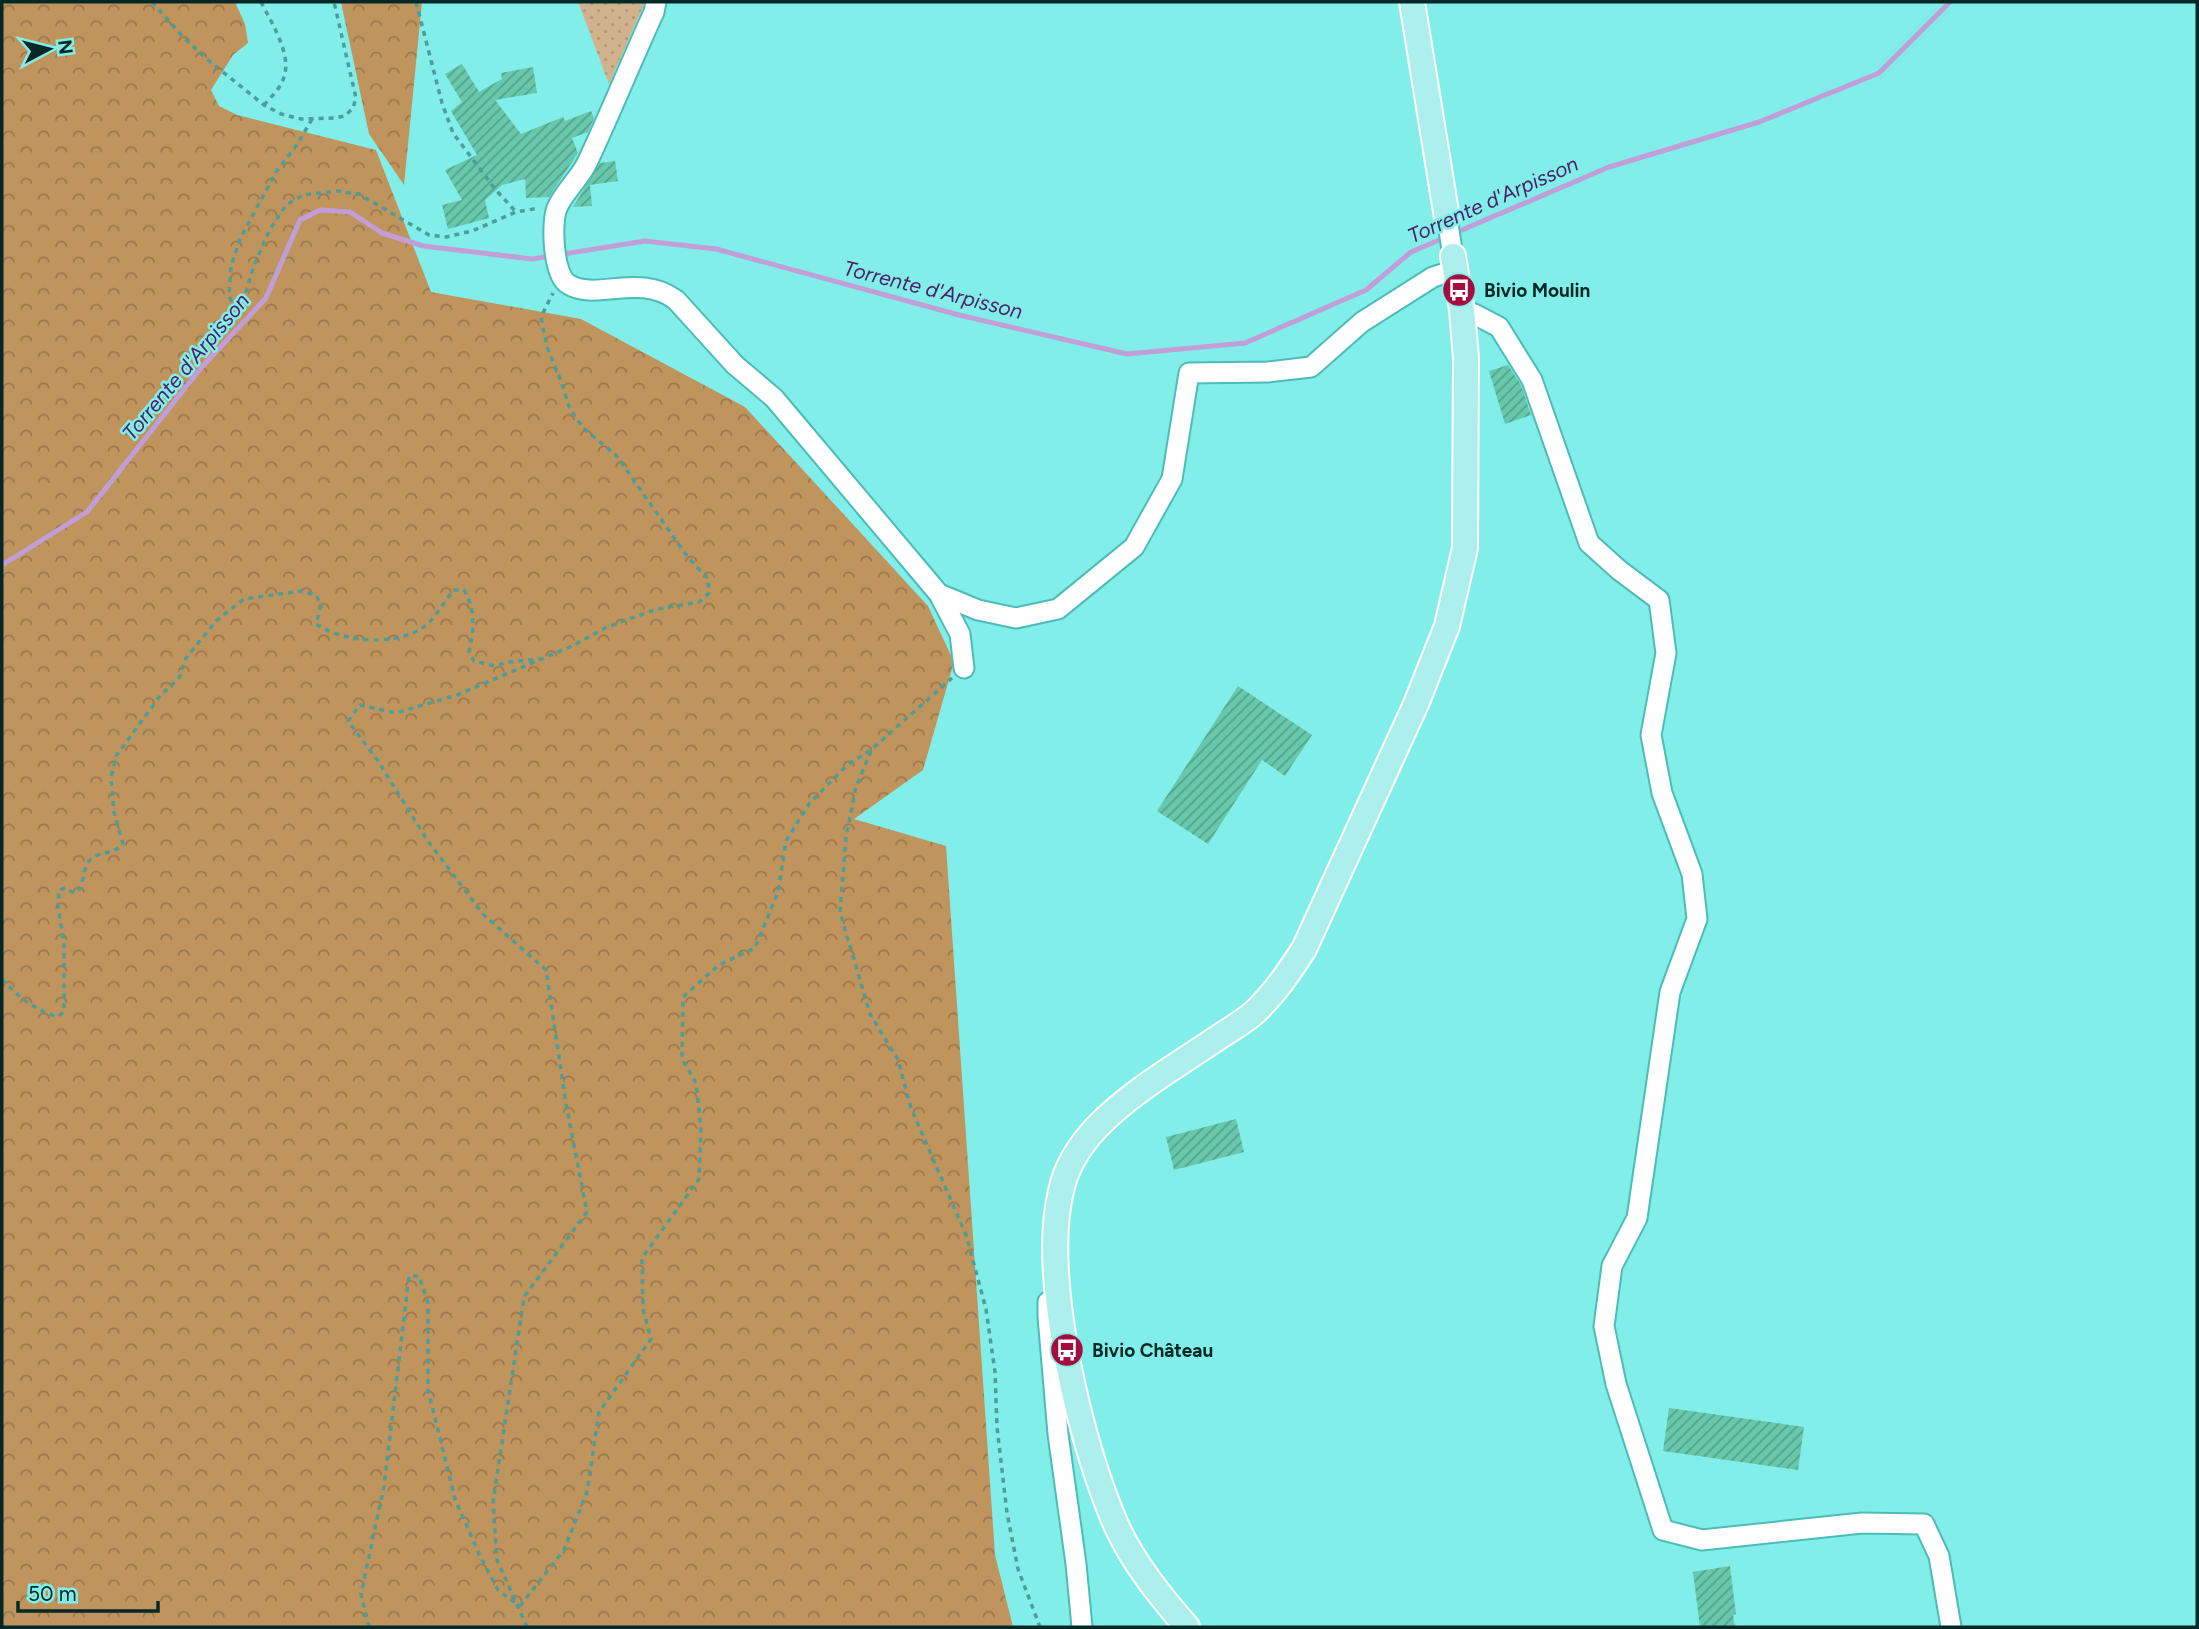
<svg xmlns="http://www.w3.org/2000/svg" width="2199" height="1629" viewBox="0 0 2199 1629" font-family="Figtree,sans-serif">
<style>
.grass{fill:url(#grass-dots)}
.forest{fill:url(#forest-crowns)}
.lines{fill:none;stroke-linecap:round;stroke-linejoin:round}
.stream{stroke:#c19ed8;stroke-width:5}
.building{fill:url(#building-hatch)}
.minor-casing{stroke:#4cbcb8;stroke-width:23}
.major-casing{stroke:#fff;stroke-width:28}
.path{stroke:#4e9d99;stroke-width:3.5;stroke-dasharray:5 5;stroke-linecap:butt}
.minor{stroke:#fff;stroke-width:19}
.major{stroke:#adefec;stroke-width:24}
.labels{text-anchor:middle;stroke-width:5;stroke-linejoin:round;paint-order:stroke}
.poi-label{font-size:19px;font-weight:bold;fill:#032826;stroke:#82eee9;text-anchor:start}
.water-label{font-size:21px;font-style:italic;fill:#4c2064;stroke:#82eee9}
</style>
<defs>
<pattern id="grass-dots" width="8" height="8" patternUnits="userSpaceOnUse" patternTransform="scale(1.75)"><rect width="8" height="8" fill="#d0b28d"/><path d="M2 2h.1M6 6h.1" fill="none" stroke="#b1997a" stroke-width="1.8" stroke-linecap="round"/></pattern>
<pattern id="forest-crowns" width="20" height="18" patternUnits="userSpaceOnUse" patternTransform="scale(1.75)"><rect width="20" height="18" fill="#c0945d"/><path d="M2 6a3 3 0 1 1 6 0M12 15a3 3 0 1 1 6 0" fill="none" stroke="#9a794d"/></pattern>
<pattern id="building-hatch" width="6" height="6" patternUnits="userSpaceOnUse" patternTransform="scale(1.75)"><rect width="6" height="6" fill="#68c8ab"/><path d="M-1 1l2-2M0 6l6-6M5 7l2-2" fill="none" stroke="#53a28b"/></pattern>
</defs>
<rect width="100%" height="100%" fill="#82eee9"/>
<polygon class="grass" points="578,2 645,2 609,84"/>
<g class="forest">
<polygon points="2,2 235,2 245,24 248,43 233,55 211,90 219,106 237,115 376,150 431,292 581,319 745,407 928,606 954,662 923,770 854,819 946,846 995,1555 1013,1627 2,1627"/>
<polygon points="341,2 422,2 404,185 369,134"/>
</g>
<g class="lines">
<g class="stream">
<polyline points="1455,233 1609,167 1759,122 1879,73 1950,2"/>
<polyline points="2,565 87,512 201,368 266,298 300,220 320,210 350,212 382,233 423,246 532,259 645,241 716,249 959,315 1127,354 1245,343 1366,290 1411,252 1446,237"/>
</g>
</g>
<g class="building">
<polygon points="462,64 479,92 502,79 501,73 533,67 537,93 495,100 521,134 563,117 565,121 591,111 594,118 588,132 572,138 578,153 549,197 526,198 525,179 502,185 485,200 489,218 448,229 442,205 462,200 445,170 477,155 451,111 462,102 445,74"/>
<polygon points="615,161 618,181 590,185 592,206 573,207 600,163"/>
<polygon points="1508,365 1521,385 1531,415 1505,424 1489,371"/>
<polygon points="1238,686 1312,735 1285,776 1262,760 1208,844 1157,811"/>
<polygon points="1236,1119 1244,1152 1174,1170 1166,1137"/>
<polygon points="1669,1408 1804,1427 1798,1470 1663,1451"/>
<polygon points="1730,1566 1736,1614 1733,1615 1735,1627 1700,1627 1693,1572"/>
</g>
<g class="lines">
<g class="minor-casing">
<g id="minor">
<path d="M656 2 654 12C631 62 610 114 587 163 579 179 564 192 557 208 551 223 553 275 568 284 596 302 639 272 676 300L735 365 774 398 939 594 960 634 964 668"/>
<polyline points="1447,218 1453,256"/>
<polyline points="1462,310 1474,314 1499,327 1532,380 1589,543 1619,570 1659,600 1666,653 1651,735 1662,793 1692,874 1697,919 1670,992 1637,1218 1612,1266 1604,1326 1616,1384 1663,1530 1702,1540 1862,1523 1924,1524 1939,1556 1951,1627"/>
<polyline points="939,594 978,610 1016,618 1058,609 1134,547 1172,479 1189,373 1268,372 1311,367 1362,322 1433,277 1455,270"/>
<polyline points="1058,1297 1048,1302 1048,1317 1058,1434 1076,1564 1082,1627"/>
</g>
</g>
<g class="major-casing">
<g id="major">
<polyline points="1412,2 1447,218"/>
<path d="M1187 1627C1161 1597 1134 1564 1117 1527 1081 1447 1040 1277 1061 1191 1066 1167 1080 1145 1097 1127 1131 1092 1176 1066 1216 1039 1229 1030 1244 1022 1255 1012 1275 993 1289 972 1304 949L1416 704 1447 626 1465 548 1466 358 1462 310 1453 256"/>
</g>
</g>
<g class="path">
<polyline points="152,2 185,39 208,60 264,105 281,114 301,119 335,118 345,116 353,108 356,98 334,2"/>
<path d="M261 2C271 22 292 54 284 77 281 88 271 97 264 105"/>
<polyline points="416,2 442,103 453,133 495,189 516,212"/>
<polyline points="312,119 297,145 276,172 240,239 231,266 229,296 234,307 241,302 247,289 253,268 270,229 286,205 303,195 337,191 359,194 429,235 446,237 472,231 516,212 539,208"/>
<polyline points="871,751 856,787 846,837 840,912 870,1014 898,1060 911,1108 966,1235 986,1309 995,1372 997,1427 1007,1513 1018,1569 1040,1627"/>
<path d="M2 979C18 997 34 1009 57 1017L64 1012V944L58 905 59 890 65 888 74 893 80 889C83 882 83 874 86 867 92 849 112 857 123 844L114 812 111 778 116 756 160 696 179 678 186 658 216 621 244 599 301 591 316 595 321 606 316 624C344 643 399 647 426 625 437 616 444 601 454 590H464C476 611 474 629 469 652L474 661 495 666 508 662 540 659"/>
<polyline points="520,1606 564,1550 587,1492 599,1412 651,1339 643,1309 642,1258 699,1179 701,1129 696,1083 682,1059 683,997 719,965 755,948 778,892 786,841 809,804 846,766 872,749 952,678"/>
<polyline points="369,1627 361,1594 384,1486 409,1276 419,1276 428,1303 428,1390 455,1499 480,1556 498,1590 518,1605"/>
<polyline points="527,1627 497,1560 493,1502 524,1297 587,1212 566,1104 546,970 483,914 427,840 378,761 348,721 360,705 396,713 457,695 572,646 607,627 657,609 699,602 709,593 708,579 687,556 616,455 583,428 569,407 561,381 547,347 541,317 553,293"/>
</g>
<use href="#minor" class="minor"/>
<use href="#major" class="major"/>
</g>
<defs>
<g id="bus-disc" transform="scale(1.75)"><circle r="9.5" fill="#a50c3f" stroke="#82eee9"/><path d="M-5-6H5V4H4V6H2V4H-2V6H-4V4H-5ZM-3.5-4V0h7V-4ZM-3.5 1.2v1.5H-2V1.2ZM2 1.2v1.5H3.5V1.2Z" fill="#fff"/></g>
</defs>
<g fill-rule="evenodd">
<use href="#bus-disc" x="1459" y="290"/>
<use href="#bus-disc" x="1067" y="1350"/>
</g>
<g class="labels">
<g class="poi-label">
<text x="1484" y="297">Bivio Moulin</text>
<text x="1092" y="1357">Bivio Château</text>
</g>
<g class="water-label">
<text transform="translate(1493 200) rotate(-24)" y="7">Torrente d'Arpisson</text>
<text transform="translate(933 290) rotate(14)" y="7">Torrente d'Arpisson</text>
<text transform="translate(186 367) rotate(-50)" y="7">Torrente d'Arpisson</text>
</g>
</g>
<rect width="2199" height="1629" fill="none" stroke="#032826" stroke-width="7"/>
<g transform="translate(49 49) rotate(83)" stroke="#82eee9" stroke-width="5" paint-order="stroke">
<path d="M0-5L12 26L0 18L-12 26Z" fill="#032826"/>
<text y="-10" font-size="19" font-weight="bold" text-anchor="middle" fill="#032826">N</text>
</g>
<path d="M18 1601v10h140v-10" fill="none" stroke="#032826" stroke-width="3.5"/>
<text x="28" y="1601" font-size="21" fill="#032826" stroke="#82eee9" stroke-width="5" paint-order="stroke">50 m</text>
</svg>
